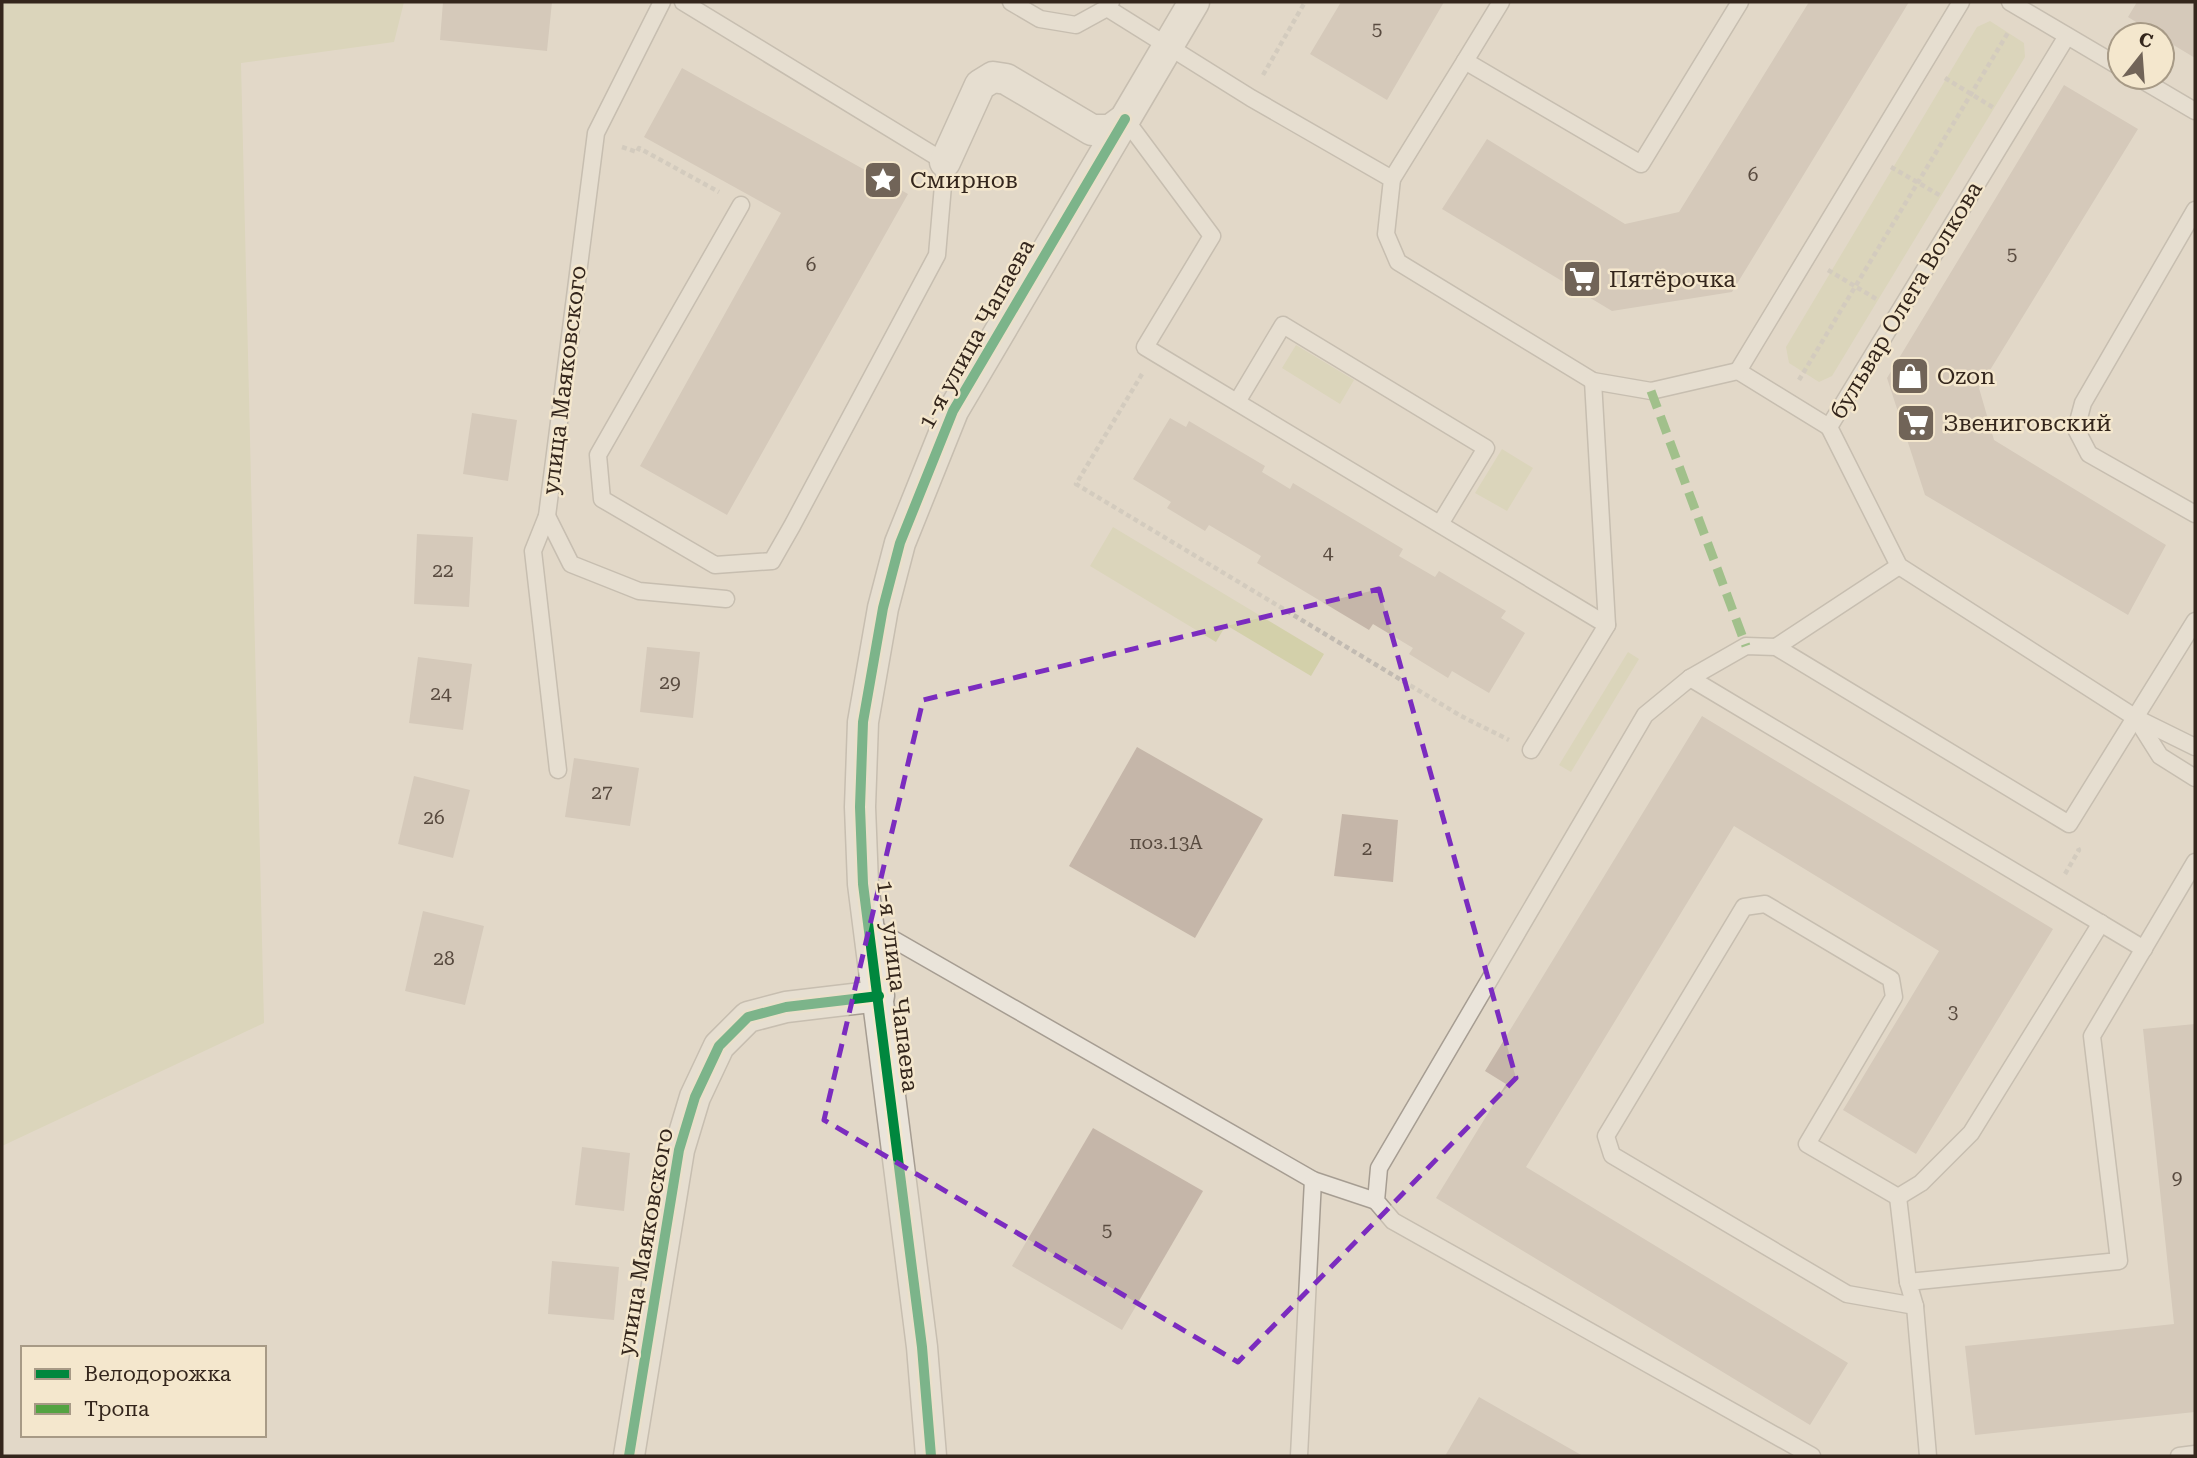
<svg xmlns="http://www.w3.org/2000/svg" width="2197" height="1458" viewBox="0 0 2197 1458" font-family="'Roboto Serif',serif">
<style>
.green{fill:#d3d0aa}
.building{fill:#c5b6a9}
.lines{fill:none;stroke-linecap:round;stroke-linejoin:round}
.lane-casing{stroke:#a69d92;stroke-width:19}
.street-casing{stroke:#a69d92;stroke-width:33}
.path{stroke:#c2bbb2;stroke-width:4.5;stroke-dasharray:5 3.5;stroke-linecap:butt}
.lane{stroke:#eae4da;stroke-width:16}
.street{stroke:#eae4da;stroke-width:30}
.quiet{stroke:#53a341;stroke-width:9;stroke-dasharray:18 9;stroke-linecap:butt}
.cycleway-casing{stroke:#f4e7cd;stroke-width:15}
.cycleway{stroke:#00873e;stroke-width:10}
.marked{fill:none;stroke:#7b2cbf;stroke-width:5;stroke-dasharray:14 9;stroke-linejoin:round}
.labels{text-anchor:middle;stroke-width:5;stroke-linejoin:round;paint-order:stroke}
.number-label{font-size:19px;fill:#584a3f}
.poi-label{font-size:23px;fill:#34261c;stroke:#f4e7cd;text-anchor:start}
.street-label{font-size:23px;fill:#34261c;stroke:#f4e7cd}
</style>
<rect width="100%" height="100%" fill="#e2d8c8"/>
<g class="green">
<polygon points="2,2 404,2 394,42 241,63 264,1023 2,1146"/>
<polygon points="1990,21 2024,43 2025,57 1832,376 1819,382 1789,363 1786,347 1977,27"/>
<polygon points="1296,345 1354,380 1340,404 1282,368"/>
<polygon points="1502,449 1533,468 1507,511 1475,493"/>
<polygon points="1113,527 1324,654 1311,676 1226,625 1216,642 1090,566"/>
<polygon points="1628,652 1639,659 1571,772 1559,765"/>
</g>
<g class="building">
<polygon points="443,2 552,2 547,51 440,40"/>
<polygon points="1341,2 1444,2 1387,100 1310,54"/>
<polygon points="1809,2 1909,2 1732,292 1612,311 1442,209 1487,139 1625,224 1679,212"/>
<polygon points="2137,2 2195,2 2195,58 2162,38 2162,35 2157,35 2128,17"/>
<polygon points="682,68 908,194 727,515 640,466 781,213 644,137"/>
<polygon points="2064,85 2138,129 1979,388 1994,440 2166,545 2128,615 1925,495 1887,378"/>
<polygon points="472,413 517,420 508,481 463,474"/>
<polygon points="1170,418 1186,427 1189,421 1265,466 1262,472 1290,489 1293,483 1403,549 1399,556 1435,577 1439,571 1506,611 1501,618 1525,633 1489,693 1452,671 1448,678 1409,654 1413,648 1373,624 1369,630 1257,563 1261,556 1209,525 1205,531 1167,508 1171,502 1133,479"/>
<polygon points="417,534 473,537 469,607 414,604"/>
<polygon points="647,647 700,652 693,718 640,712"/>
<polygon points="418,657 472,664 463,730 409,723"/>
<polygon points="1702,716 2053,929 1916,1154 1843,1110 1939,951 1734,826 1526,1167 1848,1363 1810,1425 1436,1198 1506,1084 1485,1071"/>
<polygon points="1137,747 1263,819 1195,938 1069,866"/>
<polygon points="574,758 639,768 630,826 565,817"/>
<polygon points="414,776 470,790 453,858 398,844"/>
<polygon points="1342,814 1398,820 1393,882 1334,876"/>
<polygon points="423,911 484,926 465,1005 405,991"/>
<polygon points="2195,1024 2195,1412 1975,1435 1965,1346 2174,1324 2143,1029"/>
<polygon points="1093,1128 1203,1191 1122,1330 1012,1266"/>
<polygon points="582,1147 630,1153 624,1211 575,1205"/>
<polygon points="552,1261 619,1267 614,1320 548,1314"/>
<polygon points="1479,1397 1583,1456 1445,1456"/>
</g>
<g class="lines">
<g class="lane-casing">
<g id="lane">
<polyline points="683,2 945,162 937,255 792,526 772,561 715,565 602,499 598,455 741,205"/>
<polyline points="1011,2 1040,19 1076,25 1107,8 1111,2"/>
<polyline points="1501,2 1465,61 1641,164 1740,2"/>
<polyline points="2010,2 2120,67"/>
<polyline points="1107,8 1251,98 1392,179 1386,234 1398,262 1593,381 1651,391 1738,371"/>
<polyline points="2137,77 2195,111"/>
<polyline points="1125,119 1212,236 1145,347 1607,625"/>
<polyline points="1392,179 1465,61"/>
<polyline points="2195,210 2083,403 2076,429 2089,454 2195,514"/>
<polyline points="1738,371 1829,427 2067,36"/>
<polyline points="1738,371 1961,2"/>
<polyline points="1237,402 1283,325 1486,448 1440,524"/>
<polyline points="1829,427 1899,566 2136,718 2195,747"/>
<polyline points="547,516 571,564 639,591 726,599"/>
<polyline points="1776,647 1899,566"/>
<polyline points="1690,678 2144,949"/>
<polyline points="2136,718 2160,756 2195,778"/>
<polyline points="1531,750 1607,625 1593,381"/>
<polyline points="558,770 533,551 547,516 596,133 662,2"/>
<polyline points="870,926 1313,1180 1376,1201"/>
<polyline points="1898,1197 1908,1282"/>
<polyline points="1915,1306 1847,1294 1612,1155 1606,1136 1744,907 1765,904 1891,979 1894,997 1807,1144 1898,1197 1921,1183 1971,1133 2101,923"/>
<polyline points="1299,1456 1313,1180"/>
<polyline points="1812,1456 1393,1221 1376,1201 1379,1168 1645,715 1690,678 1746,646 1776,647 2069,824 2195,621"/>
<polyline points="1928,1456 1915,1306 1908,1282 2119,1261 2092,1036 2195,862"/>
<polyline points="2179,1456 2195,1454"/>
</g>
</g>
<g class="street-casing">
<g id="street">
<polyline points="945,162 980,85 993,77 1006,79 1092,130 1110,130 1125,119 1194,2"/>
<polyline points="629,1456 679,1150 695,1097 719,1046 748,1017 786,1007 879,996"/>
<polyline points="931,1456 922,1347 863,884 860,807 863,722 883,608 900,543 953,411 1125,119"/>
</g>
</g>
<g class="path">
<polyline points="1263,75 1305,2"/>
<polyline points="1945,78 1994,108"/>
<polyline points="622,147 637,152 639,148 719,192"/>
<polyline points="1891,167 1941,196"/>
<polyline points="1828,270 1878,300"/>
<polyline points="1142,374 1076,484 1461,716 1509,740"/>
<polyline points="1799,380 2009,31"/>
<polyline points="2065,874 2079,850 2078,848"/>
</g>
<use href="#lane" class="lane"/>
<use href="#street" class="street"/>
<polyline class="quiet" points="1651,391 1746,646"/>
<g class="cycleway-casing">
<g id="cycleway">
<polyline points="629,1456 679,1150 695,1097 719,1046 748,1017 786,1007 879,996"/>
<polyline points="931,1456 922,1347 863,884 860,807 863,722 883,608 900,543 953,411 1125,119"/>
</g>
</g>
<use href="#cycleway" class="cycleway"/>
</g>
<path d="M0 0H2197V1458H0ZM1379 589 1516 1078 1238 1362 824 1120 923 700Z" fill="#e2d8c8" fill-opacity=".55" fill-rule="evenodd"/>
<path class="marked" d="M1379 589 1516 1078 1238 1362 824 1120 923 700Z"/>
<defs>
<g id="sight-square" transform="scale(2.0125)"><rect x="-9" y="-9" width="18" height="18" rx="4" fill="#716458" stroke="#f4e7cd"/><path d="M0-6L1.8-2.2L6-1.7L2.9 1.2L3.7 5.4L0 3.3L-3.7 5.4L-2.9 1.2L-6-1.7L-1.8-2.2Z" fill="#fff"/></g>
<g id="supermarket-square" transform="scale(2.0125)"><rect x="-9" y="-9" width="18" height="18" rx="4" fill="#716458" stroke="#f4e7cd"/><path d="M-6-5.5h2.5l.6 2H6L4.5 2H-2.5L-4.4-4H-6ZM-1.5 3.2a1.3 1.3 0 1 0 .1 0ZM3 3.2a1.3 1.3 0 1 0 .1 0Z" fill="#fff"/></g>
<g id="shop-square" transform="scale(2.0125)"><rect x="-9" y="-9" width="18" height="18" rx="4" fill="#716458" stroke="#f4e7cd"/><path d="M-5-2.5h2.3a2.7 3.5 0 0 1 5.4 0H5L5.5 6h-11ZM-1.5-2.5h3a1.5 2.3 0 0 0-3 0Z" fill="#fff"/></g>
</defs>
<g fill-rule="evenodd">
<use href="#sight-square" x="883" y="180"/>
<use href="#supermarket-square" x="1582" y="279"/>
<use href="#shop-square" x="1910" y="376"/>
<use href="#supermarket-square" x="1916" y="423"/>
</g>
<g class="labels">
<g class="number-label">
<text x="1377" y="35">5</text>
<text x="1753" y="181">6</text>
<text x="2012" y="260">5</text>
<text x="811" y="271">6</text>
<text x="1328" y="559">4</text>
<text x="443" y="577">22</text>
<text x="670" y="689">29</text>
<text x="441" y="700">24</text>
<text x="602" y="799">27</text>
<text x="434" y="824">26</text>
<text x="1166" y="849">поз.13А</text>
<text x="1367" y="855">2</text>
<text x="444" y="965">28</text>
<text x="1953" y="1018">3</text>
<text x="2177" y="1184">9</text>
<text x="1107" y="1236">5</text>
</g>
<g class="poi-label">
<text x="910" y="188">Смирнов</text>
<text x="1609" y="287">Пятёрочка</text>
<text x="1937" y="384">Ozon</text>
<text x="1943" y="431">Звениговский</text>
</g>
<g class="street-label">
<text transform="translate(1906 300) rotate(-59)" y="8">бульвар Олега Волкова</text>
<text transform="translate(976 334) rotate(-61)" y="8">1-я улица Чапаева</text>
<text transform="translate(564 380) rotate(-83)" y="8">улица Маяковского</text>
<text transform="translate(898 986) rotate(83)" y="8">1-я улица Чапаева</text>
<text transform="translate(645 1242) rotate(-80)" y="8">улица Маяковского</text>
</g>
</g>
<rect width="2197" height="1458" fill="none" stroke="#34261c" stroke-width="7"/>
<rect x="21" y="1346" width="245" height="91" fill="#f4e7cd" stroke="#a79a86" stroke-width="2"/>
<rect x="35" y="1369" width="35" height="10" fill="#00873e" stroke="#a79a86" stroke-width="2"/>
<text x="84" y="1381" font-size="21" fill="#34261c">Велодорожка</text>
<rect x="35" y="1404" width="35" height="10" fill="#53a341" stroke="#a79a86" stroke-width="2"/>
<text x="84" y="1416" font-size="21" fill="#34261c">Тропа</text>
<g transform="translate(2141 56) rotate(17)"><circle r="33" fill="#f4e7cd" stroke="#a79a86" stroke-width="2"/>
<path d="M0-5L12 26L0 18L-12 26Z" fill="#716458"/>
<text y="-10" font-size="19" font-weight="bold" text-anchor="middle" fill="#34261c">С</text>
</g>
</svg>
